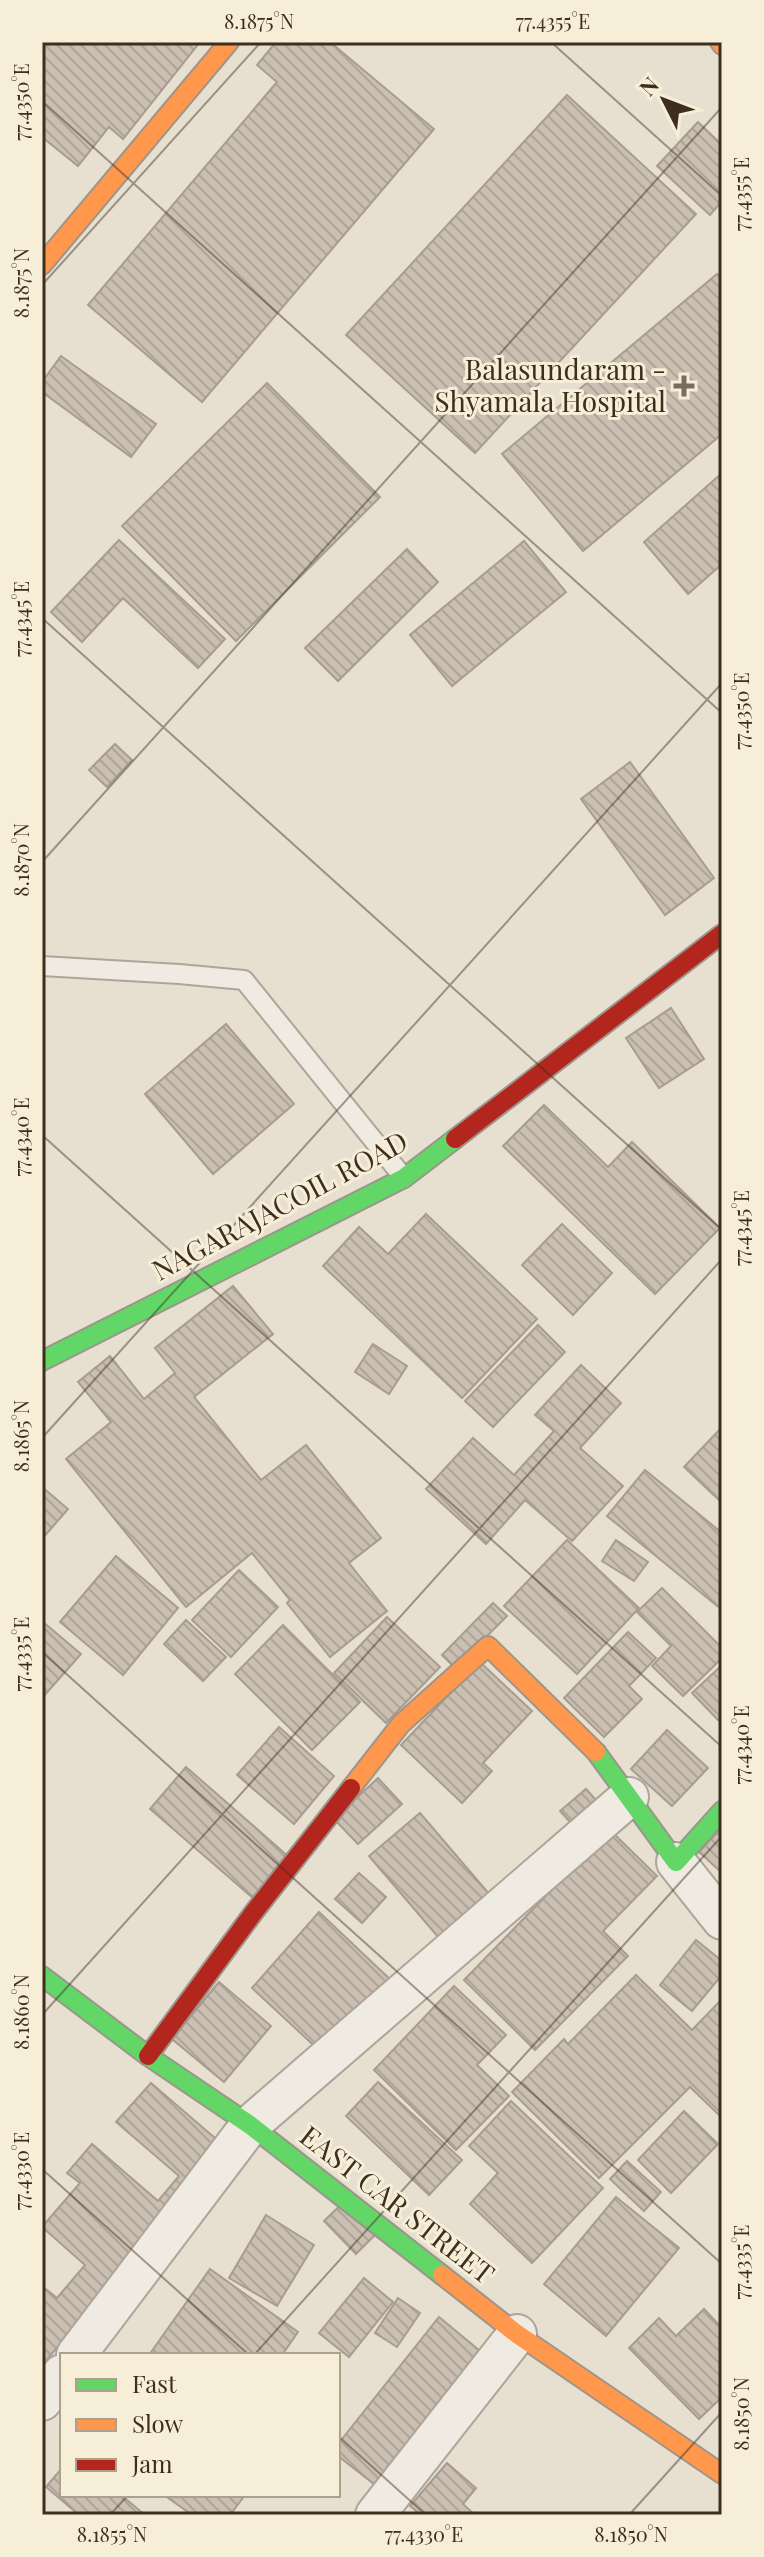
<svg xmlns="http://www.w3.org/2000/svg" width="764" height="2557" viewBox="0 0 764 2557" font-family="'Playfair Display',serif">
<style>
.building{fill:url(#building-back-hatch);stroke:#a89c90;stroke-width:2}
.lines{fill:none;stroke-linecap:round;stroke-linejoin:round}
.lane-casing{stroke:#ada599;stroke-width:22}
.street-casing{stroke:#ada599;stroke-width:42}
.fast-casing{stroke:#9c958a;stroke-width:22}
.slow-casing{stroke:#9c958a;stroke-width:22}
.jam-casing{stroke:#9c958a;stroke-width:22}
.lane{stroke:#efebe3;stroke-width:18}
.street{stroke:#efebe3;stroke-width:38}
.fast{stroke:#63d668;stroke-width:18}
.slow{stroke:#ff974d;stroke-width:18}
.jam{stroke:#b3261e;stroke-width:18}
.ticks{fill:none;stroke:#3d2e20;stroke-width:2;stroke-opacity:0.45}
.poi-dot{fill:#786c5e;stroke:#f7eed8;stroke-width:3}
.labels{text-anchor:middle;stroke-width:6;stroke-linejoin:round;paint-order:stroke}
.poi-label{font-size:28px;fill:#3d2e20;stroke:#f7eed8;text-anchor:end}
.street-label{font-size:28px;fill:#3d2e20;stroke:#f7eed8}
.neatline{fill:none;stroke:#3d2e20;stroke-width:3}
.ticks-label{font-size:20px;text-anchor:middle;fill:#3d2e20}
</style>
<defs>
<pattern id="building-back-hatch" width="6" height="6" patternUnits="userSpaceOnUse" patternTransform="scale(2)"><rect width="6" height="6" fill="#cbbfb2"/><path d="M-1 5l2 2M0 0l6 6M5-1l2 2" fill="none" stroke="#afa499"/></pattern>
</defs>
<rect width="100%" height="100%" fill="#e7e0d1"/>
<g class="building">
<polygon points="42,42 200,42 123,139 109,127 78,166 42,137"/>
<polygon points="276,42 330,42 434,129 202,402 88,305 277,82 257,65"/>
<polygon points="567,95 696,214 475,453 346,335"/>
<polygon points="698,122 722,145 722,201 710,215 657,166"/>
<polygon points="717,274 722,280 722,434 583,551 502,454"/>
<polygon points="61,356 156,424 131,457 42,392 42,382"/>
<polygon points="267,383 380,497 236,641 122,526"/>
<polygon points="722,473 722,564 688,594 644,542"/>
<polygon points="119,540 225,639 198,668 123,598 82,642 51,612"/>
<polygon points="524,541 566,592 452,686 410,635"/>
<polygon points="407,549 438,582 338,681 305,648"/>
<polygon points="115,744 132,760 107,787 89,770"/>
<polygon points="630,762 714,878 665,915 581,799"/>
<polygon points="671,1008 704,1059 659,1088 626,1038"/>
<polygon points="226,1024 294,1104 213,1174 145,1094"/>
<polygon points="544,1105 608,1167 632,1142 720,1228 655,1294 503,1146"/>
<polygon points="426,1214 537,1319 462,1398 323,1266 359,1227 388,1254"/>
<polygon points="562,1224 612,1273 573,1315 522,1265"/>
<polygon points="233,1286 273,1334 194,1397 261,1480 306,1445 381,1538 349,1563 387,1611 330,1657 287,1603 290,1600 252,1553 186,1607 66,1459 111,1422 78,1382 110,1356 144,1399 175,1373 155,1348"/>
<polygon points="538,1325 565,1352 493,1427 465,1401"/>
<polygon points="373,1344 407,1366 389,1394 355,1372"/>
<polygon points="581,1365 621,1403 580,1448 623,1486 572,1541 525,1500 486,1544 426,1489 473,1438 514,1475 554,1431 535,1415"/>
<polygon points="722,1427 722,1503 684,1467"/>
<polygon points="645,1470 722,1533 722,1610 607,1516"/>
<polygon points="42,1487 68,1509 42,1539"/>
<polygon points="567,1540 639,1608 577,1674 504,1606"/>
<polygon points="616,1540 648,1562 634,1581 602,1561"/>
<polygon points="116,1556 178,1608 123,1675 60,1622"/>
<polygon points="239,1570 278,1607 231,1657 192,1620"/>
<polygon points="662,1588 722,1648 722,1658 683,1696 652,1666 671,1646 637,1612"/>
<polygon points="493,1603 507,1616 455,1668 442,1655"/>
<polygon points="387,1617 440,1667 386,1723 334,1673"/>
<polygon points="186,1620 226,1657 203,1681 164,1644"/>
<polygon points="42,1621 81,1654 42,1698"/>
<polygon points="283,1625 360,1702 312,1750 235,1674"/>
<polygon points="628,1632 656,1658 629,1686 642,1699 604,1737 564,1698"/>
<polygon points="480,1662 532,1711 483,1763 492,1771 462,1803 401,1745"/>
<polygon points="722,1665 722,1716 718,1720 692,1693"/>
<polygon points="279,1727 334,1776 294,1824 237,1775"/>
<polygon points="667,1730 708,1768 672,1806 631,1769"/>
<polygon points="186,1767 289,1857 253,1898 150,1809"/>
<polygon points="378,1778 402,1804 358,1844 334,1819"/>
<polygon points="586,1789 606,1811 581,1834 560,1811"/>
<polygon points="420,1813 490,1895 439,1938 369,1856"/>
<polygon points="722,1827 722,1873 699,1852"/>
<polygon points="610,1830 657,1876 603,1931 628,1956 535,2050 464,1980"/>
<polygon points="359,1873 386,1897 362,1923 335,1899"/>
<polygon points="319,1912 393,1982 324,2055 252,1988"/>
<polygon points="696,1940 722,1961 722,1975 692,2011 660,1985"/>
<polygon points="636,1975 692,2030 722,1999 722,2118 690,2087 599,2178 512,2092 564,2039 568,2044"/>
<polygon points="219,1982 271,2026 224,2082 172,2039"/>
<polygon points="454,1986 506,2035 477,2065 509,2096 456,2150 374,2070"/>
<polygon points="378,2082 462,2160 429,2195 346,2116"/>
<polygon points="151,2083 229,2150 42,2365 42,2286 57,2298 85,2265 42,2227 80,2183 67,2173 92,2144 158,2201 179,2176 116,2122"/>
<polygon points="511,2101 603,2188 532,2263 470,2204 498,2173 469,2146"/>
<polygon points="684,2111 718,2144 671,2193 638,2160"/>
<polygon points="627,2161 661,2192 644,2211 610,2179"/>
<polygon points="351,2195 383,2227 356,2254 324,2221"/>
<polygon points="616,2197 679,2248 606,2336 544,2284"/>
<polygon points="266,2215 314,2245 277,2306 229,2278"/>
<polygon points="210,2269 298,2332 282,2355 149,2355"/>
<polygon points="364,2278 393,2302 349,2357 319,2333"/>
<polygon points="398,2298 420,2313 397,2347 375,2333"/>
<polygon points="704,2309 722,2328 722,2397 699,2419 629,2348 659,2318 676,2336"/>
<polygon points="439,2317 480,2351 374,2484 338,2456 338,2444"/>
<polygon points="447,2463 476,2488 463,2504 475,2515 421,2515 410,2506"/>
<polygon points="62,2468 62,2495 121,2495 145,2515 79,2515 46,2487"/>
<polygon points="164,2495 245,2495 230,2515 192,2515"/>
</g>
<g class="lines">
<g class="lane-casing">
<polyline id="lane" points="42,966 179,974 244,980 404,1178"/>
</g>
<g class="street-casing">
<g id="street">
<polyline points="676,1862 722,1920"/>
<polyline points="76,2355 250,2125 629,1797"/>
<polyline points="42,2401 62,2374"/>
<polyline points="375,2515 517,2334"/>
</g>
</g>
<g class="fast-casing">
<g id="fast">
<polyline points="42,1361 404,1178 455,1139"/>
<polyline points="596,1752 676,1862 722,1811"/>
<polyline points="42,1976 148,2056 250,2125 442,2275"/>
</g>
</g>
<g class="slow-casing">
<g id="slow">
<polyline points="720,42 722,45"/>
<polyline points="42,265 229,42"/>
<polyline points="351,1788 401,1724 488,1646 596,1752"/>
<polyline points="442,2275 517,2334 722,2474"/>
</g>
</g>
<g class="jam-casing">
<g id="jam">
<polyline points="455,1139 722,934"/>
<polyline points="148,2056 254,1912 351,1788"/>
</g>
</g>
<use href="#lane" class="lane"/>
<use href="#street" class="street"/>
<use href="#fast" class="fast"/>
<use href="#slow" class="slow"/>
<use href="#jam" class="jam"/>
</g>
<path class="ticks" d="M551 42 722 196M42 101 722 713M42 285 261 42M42 618 722 1230M42 862 722 107M42 1135 722 1747M42 1438 722 683M42 1652 722 2264M42 2015 722 1259M42 2169 249 2355M254 2355 722 1836M338 2436 426 2515M110 2515 128 2495M629 2515 722 2412"/>
<path class="poi-dot" d="M680 374h8v8h8v8h-8v8h-8v-8h-8v-8h8z"/>
<g class="labels">
<g class="poi-label">
<text x="666" y="380">Balasundaram -<tspan x="666" dy="32">Shyamala Hospital</tspan></text>
</g>
<g class="street-label">
<text transform="translate(280 1206) rotate(-28)" y="10">NAGARAJACOIL ROAD</text>
<text transform="translate(397 2205) rotate(38)" y="10">EAST CAR STREET</text>
</g>
</g>
<rect width="764" height="2557" fill="none" stroke="#f7eed8" stroke-width="88"/>
<rect x="60" y="2353" width="280" height="144" fill="#f7eed8" stroke="#ada18e" stroke-width="2"/>
<rect x="76" y="2379" width="40" height="12" fill="#63d668" stroke="#ada18e" stroke-width="2"/>
<text x="132" y="2393" font-size="24" fill="#3d2e20">Fast</text>
<rect x="76" y="2419" width="40" height="12" fill="#ff974d" stroke="#ada18e" stroke-width="2"/>
<text x="132" y="2433" font-size="24" fill="#3d2e20">Slow</text>
<rect x="76" y="2459" width="40" height="12" fill="#b3261e" stroke="#ada18e" stroke-width="2"/>
<text x="132" y="2473" font-size="24" fill="#3d2e20">Jam</text>
<g transform="translate(664 100) rotate(312)" stroke="#f7eed8" stroke-width="6" paint-order="stroke">
<path d="M0-6L14 30L0 20L-14 30Z" fill="#3d2e20"/>
<text y="-12" font-size="22" font-weight="bold" text-anchor="middle" fill="#3d2e20">N</text>
</g>
<rect x="44" y="44" width="676" height="2469" class="neatline"/>
<g class="ticks-label">
<text x="259" y="29">8.1875°N</text>
<text x="553" y="29">77.4355°E</text>
<text transform="translate(22 102) rotate(-90)" y="7">77.4350°E</text>
<text transform="translate(742 194) rotate(-90)" y="7">77.4355°E</text>
<text transform="translate(22 283) rotate(-90)" y="7">8.1875°N</text>
<text transform="translate(22 619) rotate(-90)" y="7">77.4345°E</text>
<text transform="translate(742 711) rotate(-90)" y="7">77.4350°E</text>
<text transform="translate(22 860) rotate(-90)" y="7">8.1870°N</text>
<text transform="translate(22 1137) rotate(-90)" y="7">77.4340°E</text>
<text transform="translate(742 1228) rotate(-90)" y="7">77.4345°E</text>
<text transform="translate(22 1436) rotate(-90)" y="7">8.1865°N</text>
<text transform="translate(22 1654) rotate(-90)" y="7">77.4335°E</text>
<text transform="translate(742 1745) rotate(-90)" y="7">77.4340°E</text>
<text transform="translate(22 2012) rotate(-90)" y="7">8.1860°N</text>
<text transform="translate(22 2171) rotate(-90)" y="7">77.4330°E</text>
<text transform="translate(742 2262) rotate(-90)" y="7">77.4335°E</text>
<text transform="translate(742 2414) rotate(-90)" y="7">8.1850°N</text>
<text x="112" y="2542">8.1855°N</text>
<text x="424" y="2542">77.4330°E</text>
<text x="631" y="2542">8.1850°N</text>
</g>
</svg>
